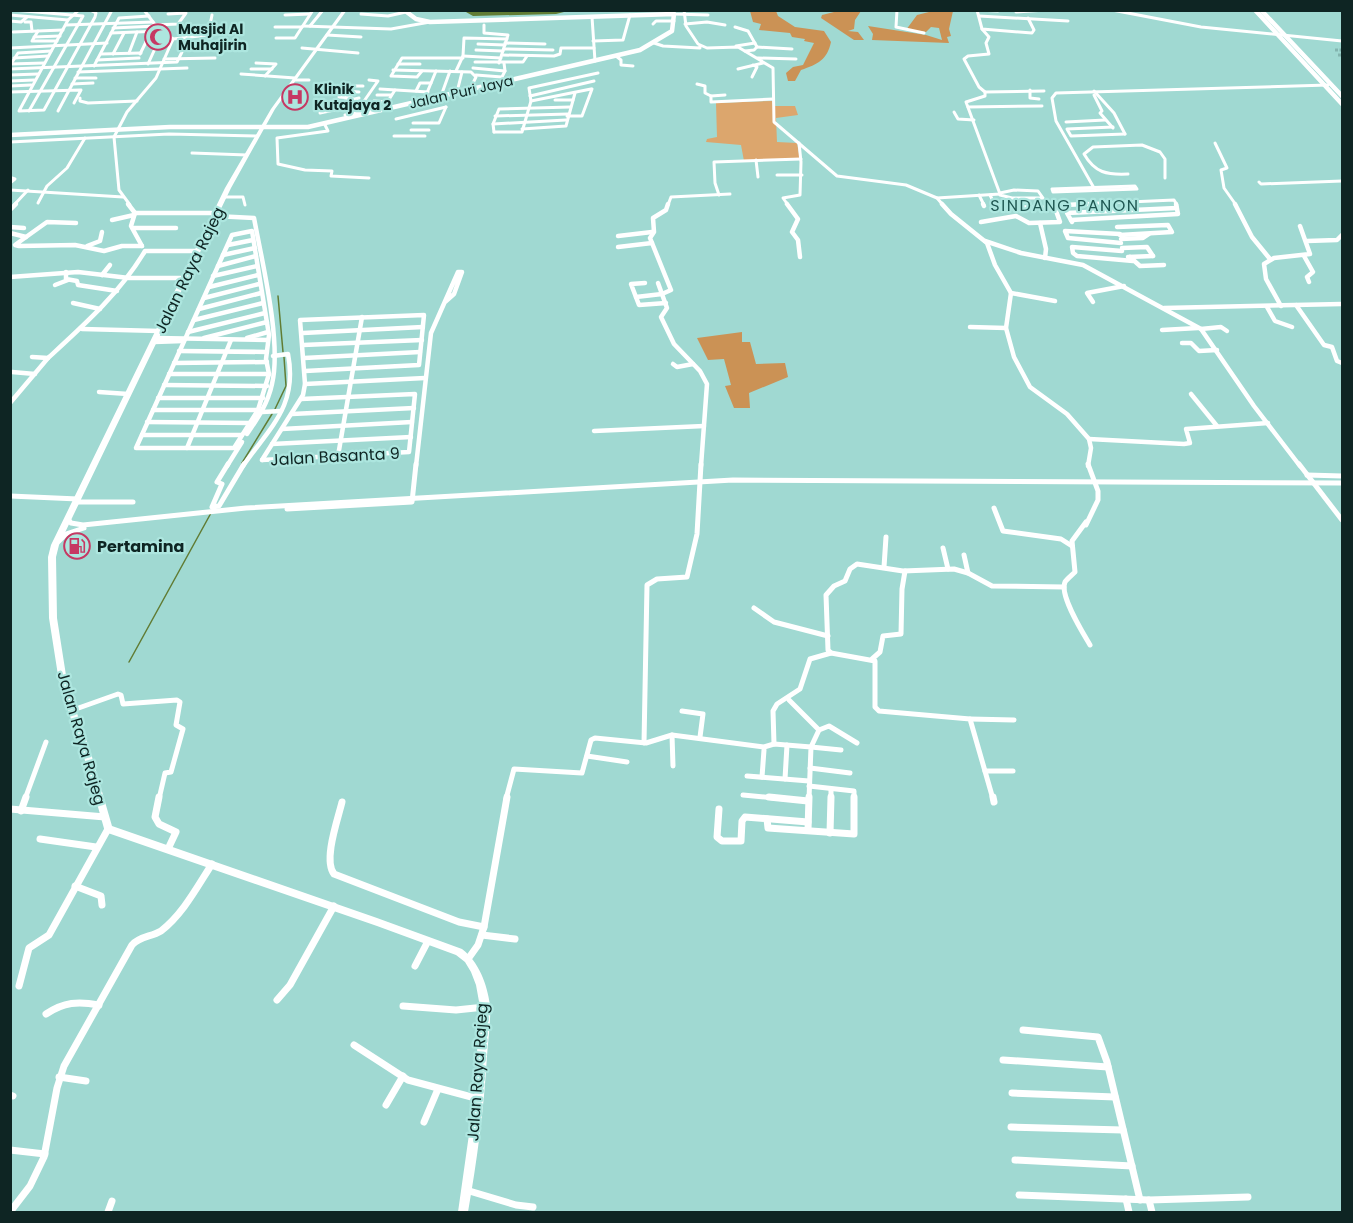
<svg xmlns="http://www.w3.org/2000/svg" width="1353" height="1223" viewBox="0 0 1353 1223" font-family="Poppins,sans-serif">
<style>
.green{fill:#dca66d}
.forest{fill:#cb9255}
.water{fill:#617c34}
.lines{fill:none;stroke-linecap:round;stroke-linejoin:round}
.stream{stroke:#617c34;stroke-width:1.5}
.minor-tunnel{stroke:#83b5af;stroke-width:3;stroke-dasharray:3 1.5;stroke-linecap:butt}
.minor-far3{stroke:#fff;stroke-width:3}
.minor-far2{stroke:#fff;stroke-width:4.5}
.minor-far1{stroke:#fff;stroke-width:5}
.minor{stroke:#fff;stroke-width:7}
.tertiary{stroke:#fff;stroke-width:4.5}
.secondary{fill:#fff;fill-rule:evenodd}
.labels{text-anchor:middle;stroke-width:4.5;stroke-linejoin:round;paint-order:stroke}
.far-poi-label{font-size:14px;font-weight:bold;fill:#0e2523;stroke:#ade6df;text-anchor:start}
.far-street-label{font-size:14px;fill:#0e2523;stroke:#ade6df}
.far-quarter-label{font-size:16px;letter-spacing:1.5px;fill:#1f5752;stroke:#ade6df}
.street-label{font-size:16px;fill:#0e2523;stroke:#ade6df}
.poi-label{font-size:16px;font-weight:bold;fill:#0e2523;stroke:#ade6df;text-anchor:start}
</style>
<rect width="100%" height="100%" fill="#a0d9d2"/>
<polygon class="green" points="772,101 773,106 795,106 798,115 776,118 777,142 797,143 800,159 744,161 741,145 706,142 707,139 717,137 716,103"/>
<g class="forest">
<path d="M747 11H779H776L778 16 795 27 824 31 831 42C827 60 818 64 801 70L795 81H788L786 73 793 67 803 65 814 43 804 41 805 39 792 37 790 33 759 30 761 24 753 22 750 11Z"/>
<polygon points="838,11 861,11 855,20 854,29 848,31 858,32 864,40 854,40 821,18 822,15"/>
<polygon points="933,11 953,11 949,29 951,36 947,37 949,43 872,40 873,34 868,26 926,35 942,40 939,28 931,27 926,32 906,30 917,15"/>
<polygon points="742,332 742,342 750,342 756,364 785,363 788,377 749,393 750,408 734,408 725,386 731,385 724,359 708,360 697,338"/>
</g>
<polygon class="water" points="448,11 449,10 568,11 556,14 473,16 466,12"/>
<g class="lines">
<g class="stream">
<polyline points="278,296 283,352"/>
<polyline points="275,409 286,386 284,357"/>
<polyline points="242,463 272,414"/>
<polyline points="129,662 211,513"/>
</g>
<g class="minor-tunnel">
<polyline points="1335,50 1342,50"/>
<polyline points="1338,55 1342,55"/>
</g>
<g class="minor-far3">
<polyline points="13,10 83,16 29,111"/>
<polyline points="79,10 68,20 19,111 44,110 95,17 96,13 90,10"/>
<polyline points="674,10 674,14 708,15"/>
<polyline points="684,10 686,26 698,44 707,48 738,47 773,68 774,122 837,176 906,185 937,198 943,205"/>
<polyline points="897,10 896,27 924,33"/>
<polyline points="1112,10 1201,27 1342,41"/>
<polyline points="998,11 977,10 982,29 1032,33 1034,30 1028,18"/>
<polyline points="1016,12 1046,10"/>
<polyline points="361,14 388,16 406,12"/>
<polyline points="10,15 68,20"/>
<polyline points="285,15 310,14"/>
<polyline points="979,16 1068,21"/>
<polyline points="592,17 595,61"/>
<polyline points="10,21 21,22 27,17"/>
<polyline points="25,22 31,22 32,31"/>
<polyline points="653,24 656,21 674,21"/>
<polyline points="685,24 707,22 725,25"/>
<polyline points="66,25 153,22"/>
<polyline points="155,25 178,24 186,13 168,14"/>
<polyline points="484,25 484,33 508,35 499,63"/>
<polyline points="303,26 391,29 430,22"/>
<polyline points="310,26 323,10"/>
<polyline points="275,27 302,27"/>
<polyline points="735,27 748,31 757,47 754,50 745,51"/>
<polyline points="113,28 156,26"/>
<polyline points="38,31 32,41 57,41"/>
<polyline points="13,32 63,30"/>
<polyline points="111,33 161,31"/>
<polyline points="327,35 361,37"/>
<polyline points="34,37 60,36"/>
<polyline points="276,38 295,38 313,10"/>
<polyline points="173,39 208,35 212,15"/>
<polyline points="593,41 623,40 630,15"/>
<polyline points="146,42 172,41"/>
<polyline points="505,43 545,44"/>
<polyline points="654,43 663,46 700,48 700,46"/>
<polyline points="478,44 505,45"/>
<polyline points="736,46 755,43"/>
<polyline points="757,47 792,49"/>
<polyline points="10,48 107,43"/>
<polyline points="302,48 358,53"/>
<polyline points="504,49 553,50"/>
<polyline points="476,50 503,51"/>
<polyline points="129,53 137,32"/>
<polyline points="101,54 141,53"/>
<polyline points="113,54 124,33"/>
<polyline points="140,54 151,32"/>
<polyline points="502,55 554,56 560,54 561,48 594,48"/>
<polyline points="463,56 501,58"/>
<polyline points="616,56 621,60 621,65 633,66"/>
<polyline points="14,58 48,56"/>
<polyline points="758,58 796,59"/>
<polyline points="164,59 215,58"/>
<polyline points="97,60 139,58"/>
<polyline points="475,62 523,62 527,56"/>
<polyline points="256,63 276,64 265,76"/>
<polyline points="10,64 44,63"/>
<polyline points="11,64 18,53 51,51"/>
<polyline points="148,64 158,42"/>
<polyline points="398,64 420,64"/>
<polyline points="94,66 119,18 149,16"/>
<polyline points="473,68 505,71"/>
<polyline points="10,69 177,62 185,46"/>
<polyline points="251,69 272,69"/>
<polyline points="738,69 763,63"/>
<polyline points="393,70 471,72 476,77 473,83 475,88"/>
<polyline points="422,71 417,77 391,76 402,58 463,58"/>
<polyline points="456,71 463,56 464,38 507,39"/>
<polyline points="78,72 187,68"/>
<polyline points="241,74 295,78"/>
<polyline points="10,75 38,74"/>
<polyline points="476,75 502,77 505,71 504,63"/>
<polyline points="752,77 757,67 753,65"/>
<polyline points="75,78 96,78"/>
<polyline points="294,80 309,80"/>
<polyline points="10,81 34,80"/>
<polyline points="72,84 93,83"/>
<polyline points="697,84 705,86 705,93 711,96"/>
<polyline points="10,86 31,85"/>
<polyline points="355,86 363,86"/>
<polyline points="380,89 428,92"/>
<polyline points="1030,90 1030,98 1039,99"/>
<polyline points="344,91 359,92"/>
<polyline points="416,91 420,83 431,83"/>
<polyline points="1094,91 1114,113 1125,134"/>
<polyline points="10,92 81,90 74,103"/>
<polyline points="457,92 462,72"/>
<polyline points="985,92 1044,91"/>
<polyline points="377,95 391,95"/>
<polyline points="725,95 711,96 711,102 773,99"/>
<polyline points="1094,95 1102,111 1100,113 1113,128"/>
<polyline points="441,96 450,71"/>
<polyline points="530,96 594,81"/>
<polyline points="339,97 352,98"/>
<polyline points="80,98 80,101 88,103 137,101"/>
<polyline points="424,100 436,71"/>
<polyline points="555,100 573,100"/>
<polyline points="374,101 388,102"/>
<polyline points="531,101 591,89"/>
<polyline points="328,105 359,98"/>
<polyline points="968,107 1042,106"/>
<polyline points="383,109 395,90"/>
<polyline points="58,111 112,10"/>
<polyline points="954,112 958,119 974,120"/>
<polyline points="320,113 362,104 378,81 369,80"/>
<polyline points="345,115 370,110"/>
<polyline points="495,116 568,114"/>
<polyline points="567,116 582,116 592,89"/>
<polyline points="396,119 446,107"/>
<polyline points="1066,122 1105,120"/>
<polyline points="324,123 328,131 277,138 278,164 305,170 332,171 331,176 369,178"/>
<polyline points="413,123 439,123 446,107"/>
<polyline points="493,124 566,120"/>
<polyline points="1113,127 1067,129 1071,136 1125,134"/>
<polyline points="522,129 566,126 575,93"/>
<polyline points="411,130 429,130"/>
<polyline points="494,132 522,132 531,101 529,88 598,73"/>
<polyline points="494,132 493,124 499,109 570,107"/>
<polyline points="394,136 425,136"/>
<polyline points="10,142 169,134 257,136"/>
<polyline points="1215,143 1227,168 1221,170 1224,188 1236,205"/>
<polyline points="192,153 247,155"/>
<polyline points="756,160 758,177"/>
<path d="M1128 174C1107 175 1095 173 1084 154L1093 147 1142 145 1160 152 1165 159V178"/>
<polyline points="777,175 802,175"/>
<polyline points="1259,182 1261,184 1342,181"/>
<polyline points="10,183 15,179 12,178"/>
<polygon points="1135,186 1137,189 1053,192 1052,189"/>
<polyline points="1094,188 1056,121 1052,98 1056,93 1328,85"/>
<polyline points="10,190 123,197"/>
<polyline points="1000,193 1014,190 1038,191 1043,198 1012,198 1000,195"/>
<polyline points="719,195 715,183 714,162 801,159"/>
<polyline points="979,195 984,205"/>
<polyline points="990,195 995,205"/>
<polyline points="223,197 243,197 245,205"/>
<polyline points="937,198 1000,194 966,102 985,96 985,92 979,87 964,59 968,56 989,54 986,43 989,37 982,29"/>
<polyline points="38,203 47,186 67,168 85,138"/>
<polyline points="1107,203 1174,200 1177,205"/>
<polyline points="14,205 28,190"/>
<polyline points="130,205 119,190 114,137 127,112 156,78 173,39 156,26 144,10"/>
<polyline points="668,205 671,197 730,194"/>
<polyline points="788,205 783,198 800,195 801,162 799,143"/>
<polyline points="1063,205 1100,203"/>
</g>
<g class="minor-far2">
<polyline points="128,204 135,213"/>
<polyline points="787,204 798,219 792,232 798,240 800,257"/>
<polyline points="942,204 951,214 987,243 995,265 1011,293 1006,328 1014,357 1030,387 1067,414 1089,439 1091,448 1088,466"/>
<polyline points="983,204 984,206"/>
<polyline points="1235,204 1252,237 1270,259"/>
<polyline points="1063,205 1088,204"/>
<polyline points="10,210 16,204"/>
<polyline points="135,213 216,213"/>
<polyline points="135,213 131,226 142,246"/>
<path d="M215 216 254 218C262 262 282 342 272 384 268 403 258 418 247 434"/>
<polyline points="112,220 134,215"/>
<polyline points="1071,220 1178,214 1176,204"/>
<polyline points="981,222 1016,216 1029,223 1060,222 1055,208 1001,207 994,204"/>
<polyline points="1072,222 1067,213 1177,208"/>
<polyline points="1040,223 1046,249 1045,258"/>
<polyline points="10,227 24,228"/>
<polyline points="1117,227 1168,225 1172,232 1120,235"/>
<polyline points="133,228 176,228"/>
<polygon points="252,231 269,335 266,359 269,374 258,410 234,448 136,448 232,235"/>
<polyline points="10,233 26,237 15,245 19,246 75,245 104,251 122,246 142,246"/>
<polyline points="1120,234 1065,231 1068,238 1121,243"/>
<polyline points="618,236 652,232"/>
<polyline points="26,237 47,222 76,223"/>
<polyline points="1121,239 1143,238 1149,234"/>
<polyline points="985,241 1021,253 1083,265 1201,329 1254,406 1300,466"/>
<polyline points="1307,241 1337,240 1342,235"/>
<polyline points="228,245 253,240"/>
<polyline points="87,246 100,241 102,232"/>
<polyline points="618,247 652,243"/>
<polyline points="1122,248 1147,247 1153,256"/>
<polyline points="1122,251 1072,247 1073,253 1077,256 1133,261"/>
<polyline points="223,255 255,248"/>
<polyline points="1304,256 1313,272 1307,277 1309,282"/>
<polyline points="1128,257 1153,256"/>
<polyline points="1130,257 1140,266 1164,265"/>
<polyline points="218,266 256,256"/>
<polyline points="66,272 66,279 77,281 78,285 117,291"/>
<polyline points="102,275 110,265"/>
<polyline points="213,276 257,266"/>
<polyline points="10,277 78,272 129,278 185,278"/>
<polyline points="645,283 631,284 639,305 666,303"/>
<polyline points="658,283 667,308 661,317 674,344 700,371 707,384 701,466"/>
<polyline points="55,285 68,280"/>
<polyline points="209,287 258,275"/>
<polyline points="1011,293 1055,301"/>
<polyline points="636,297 662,294 671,290 650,238 654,232 653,218 666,210 668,204"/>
<polyline points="204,298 259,284"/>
<polyline points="1093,302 1087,293 1124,286"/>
<polyline points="73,303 100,309"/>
<polyline points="1296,305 1324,345 1332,347 1337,361 1342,363"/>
<polyline points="1281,306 1266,279 1264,264 1274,258 1310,254 1300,226"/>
<polyline points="1267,307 1275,321 1292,327"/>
<polyline points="1164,308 1342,304"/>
<polyline points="199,309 261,293"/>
<polyline points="194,320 263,303"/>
<polyline points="970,327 1006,328"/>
<polyline points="82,329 159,331"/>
<polyline points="1201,329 1221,327 1227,331"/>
<polyline points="1162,330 1198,328"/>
<polyline points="188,332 265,313"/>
<polyline points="303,333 423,327"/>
<polyline points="156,338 268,340"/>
<polyline points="204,338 267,322"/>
<polyline points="247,338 268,332"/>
<polyline points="154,342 183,341"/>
<polyline points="1182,343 1191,343 1199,351 1217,350"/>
<polyline points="303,345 422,340"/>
<polyline points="179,351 267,352"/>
<path d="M32 357 48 358C84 325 120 293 145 251H198"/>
<polyline points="304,358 420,352"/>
<polyline points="174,363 267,362"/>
<polyline points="673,364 677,367 693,364"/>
<polyline points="12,372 35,374"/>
<polyline points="169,374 269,374"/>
<polyline points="305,384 425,378"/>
<polyline points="164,385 267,386"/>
<polyline points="99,392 128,394"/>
<polyline points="1191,394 1217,426"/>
<polyline points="158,398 263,398"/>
<polyline points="10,403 48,358"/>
<polyline points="153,410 258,410"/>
<polyline points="262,412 281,411"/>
<polyline points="292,414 414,408"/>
<polyline points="147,422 250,423"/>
<polyline points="282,429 412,422"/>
<polyline points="594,431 704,426"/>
<polyline points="142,435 242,435"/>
<polyline points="1089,439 1184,444 1190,443 1186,429 1268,423"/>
<polyline points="272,444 411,437"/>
<polyline points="187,448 231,340"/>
<polyline points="338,456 362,317"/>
<polyline points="262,460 303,395 305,384 300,320 424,315 419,365 305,371"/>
<polyline points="262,460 409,452 415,394 301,399"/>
<polyline points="227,466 242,442"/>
<path d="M243 466C270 427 298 406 288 354L273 356"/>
<polyline points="416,466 431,333 458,272 462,272 454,294 445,302"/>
</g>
<g class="minor-far1">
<polyline points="228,464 217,482 222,484 212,507 219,506 244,464"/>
<polyline points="1299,464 1342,520"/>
<polyline points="1307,475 1342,476"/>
<polyline points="10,496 78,499"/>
<polyline points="76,502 133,502"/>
<polyline points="994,508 1003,531 1061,539 1072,546"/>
<polyline points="287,509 412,502 416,464"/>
<polyline points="68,519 71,523 83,525 246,508 733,480 1342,483"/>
<path d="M1086 522 1072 541 1075 572C1072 575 1067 579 1065 582 1059 595 1083 633 1090 645"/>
<polyline points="1086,525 1098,500 1098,491 1088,464"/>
<polyline points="59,541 66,534 84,528"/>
<polyline points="943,548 948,569"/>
<polyline points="964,555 968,573"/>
<polyline points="884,567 886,537"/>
<polyline points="754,608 774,622 828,636"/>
<polyline points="831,653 875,661 875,707 879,711 970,719 993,799"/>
<polyline points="872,659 880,652 883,636 901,634 902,589 905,571"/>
<polyline points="789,700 819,730 811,747 841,750"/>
<polyline points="73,710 118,694 121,695 123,704 177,700 180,702 176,725 183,729 171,772 165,773 159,799"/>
<polyline points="682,711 703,714 700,737"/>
<polyline points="970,719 1014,720"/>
<polyline points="819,730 829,726 857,743"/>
<polyline points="672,735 673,766"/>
<polyline points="644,743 647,585 657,579 687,577 697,534 701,464"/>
<polyline points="774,744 773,711 777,704 800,689 810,659 831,653 828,650 826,595 834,586 845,581 850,569 857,564 903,571 954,569 968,573 992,586 1064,587"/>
<polyline points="587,756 627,762"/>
<polyline points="810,768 850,773"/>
<polyline points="985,771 1013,771"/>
<polyline points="747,776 809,781"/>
<polyline points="762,777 764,750"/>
<polyline points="785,779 787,745"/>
<polyline points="809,786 854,791 854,799"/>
<polyline points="743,795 785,799"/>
<polyline points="25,799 46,742"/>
<polyline points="506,799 514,769 582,773 591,740 595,738 646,743 672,735 764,747 774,744 811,747 809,799"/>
<polyline points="831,799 831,789"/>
</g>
<g class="minor">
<polyline points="159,797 155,817 159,824 176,832 168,849"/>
<polyline points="769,797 808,801"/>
<polyline points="993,797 994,802"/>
<path d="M342 802C338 819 323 860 334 874L459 922 484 927"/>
<polyline points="10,809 105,817"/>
<polyline points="719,809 717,837 722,841 741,841 742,821 745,817 808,822"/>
<polyline points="21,811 26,797"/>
<polyline points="767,819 768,828 854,834 854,797"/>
<polyline points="808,830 809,797"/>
<polyline points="830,833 831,797"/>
<polyline points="40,839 96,847"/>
<polyline points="75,886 101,896 102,905"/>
<polyline points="482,935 515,939"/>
<polyline points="468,959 478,945 484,927 507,797"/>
<polyline points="415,966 428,941"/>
<polyline points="19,986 29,948 49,935 108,829"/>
<polyline points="277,1000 290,985 334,906"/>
<polyline points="403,1006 456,1010 485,1007"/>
<path d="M46 1014C64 1002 78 1001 99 1005"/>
<polyline points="1023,1030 1098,1037 1107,1062 1140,1200"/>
<polyline points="354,1045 408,1080 479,1099"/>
<polyline points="1003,1060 1108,1067"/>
<polyline points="59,1077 86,1081"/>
<polyline points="1012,1093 1115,1097"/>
<polyline points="10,1095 13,1096"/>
<polyline points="386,1105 403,1076"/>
<polyline points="424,1122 438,1089"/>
<polyline points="1011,1127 1123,1130"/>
<polyline points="10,1150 45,1154"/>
<polyline points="1015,1160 1132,1166"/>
<polyline points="466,1190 516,1205 533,1207"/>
<polyline points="1019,1195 1149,1200 1248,1197"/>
<polyline points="1126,1199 1129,1212"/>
<polyline points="1149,1200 1152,1212"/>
<path d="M10 1212 30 1186 44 1157 57 1088 64 1066 132 945C140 936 151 937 161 931 183 914 197 887 212 864"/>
<polyline points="108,1212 112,1201"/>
</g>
<g class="tertiary">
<polyline points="1255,10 1342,104"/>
<polyline points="1261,10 1342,96"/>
<polyline points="10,135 170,127 308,127 640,50 672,31 674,14 430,22 416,19 404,10"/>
</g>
<path class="secondary" d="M343 10H347L275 109 231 188 59 545 56 557 57 618 68 688 90 750 112 826 377 918 462 949C479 962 487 984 490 1005 491 1022 488 1040 487 1056 484 1108 477 1161 468 1212H458L474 1099 480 1007 476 985 471 972 465 962 456 955 377 926 105 832 82 750 60 688 49 618 48 557 51 545 225 188 271 109Z"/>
</g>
<defs>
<g id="mosque-ring" transform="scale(1.35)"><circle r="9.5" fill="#ade6df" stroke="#c63863" stroke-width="1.5"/><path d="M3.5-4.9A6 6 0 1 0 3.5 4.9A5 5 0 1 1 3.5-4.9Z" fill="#c63863"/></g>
<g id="hospital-ring" transform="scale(1.35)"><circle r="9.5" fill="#ade6df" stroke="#c63863" stroke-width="1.5"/><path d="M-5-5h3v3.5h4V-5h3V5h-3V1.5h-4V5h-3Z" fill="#c63863"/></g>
<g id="fuel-ring" transform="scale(1.35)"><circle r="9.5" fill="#ade6df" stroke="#c63863" stroke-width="1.5"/><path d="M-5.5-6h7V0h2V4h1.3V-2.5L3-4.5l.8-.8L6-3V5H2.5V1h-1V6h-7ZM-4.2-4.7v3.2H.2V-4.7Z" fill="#c63863"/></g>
</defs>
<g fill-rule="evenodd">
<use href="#mosque-ring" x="158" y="37"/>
<use href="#hospital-ring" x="295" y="97"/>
<use href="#fuel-ring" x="77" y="546"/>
</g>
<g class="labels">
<g class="far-poi-label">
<text x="178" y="34">Masjid Al<tspan x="178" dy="16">Muhajirin</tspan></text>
<text x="314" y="94">Klinik<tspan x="314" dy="16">Kutajaya 2</tspan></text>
</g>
<g class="far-street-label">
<text transform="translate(461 92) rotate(-13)" y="5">Jalan Puri Jaya</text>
</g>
<g class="far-quarter-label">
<text x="1065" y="211">SINDANG PANON</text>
</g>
<g class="street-label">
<text transform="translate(189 270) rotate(-64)" y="6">Jalan Raya Rajeg</text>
<text transform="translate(335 456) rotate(-3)" y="6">Jalan Basanta 9</text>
<text transform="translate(82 738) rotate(74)" y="6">Jalan Raya Rajeg</text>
<text transform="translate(477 1072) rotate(-86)" y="6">Jalan Raya Rajeg</text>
</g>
<g class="poi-label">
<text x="97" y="552">Pertamina</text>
</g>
</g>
<rect width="1353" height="1223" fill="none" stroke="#0e2523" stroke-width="24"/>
</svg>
